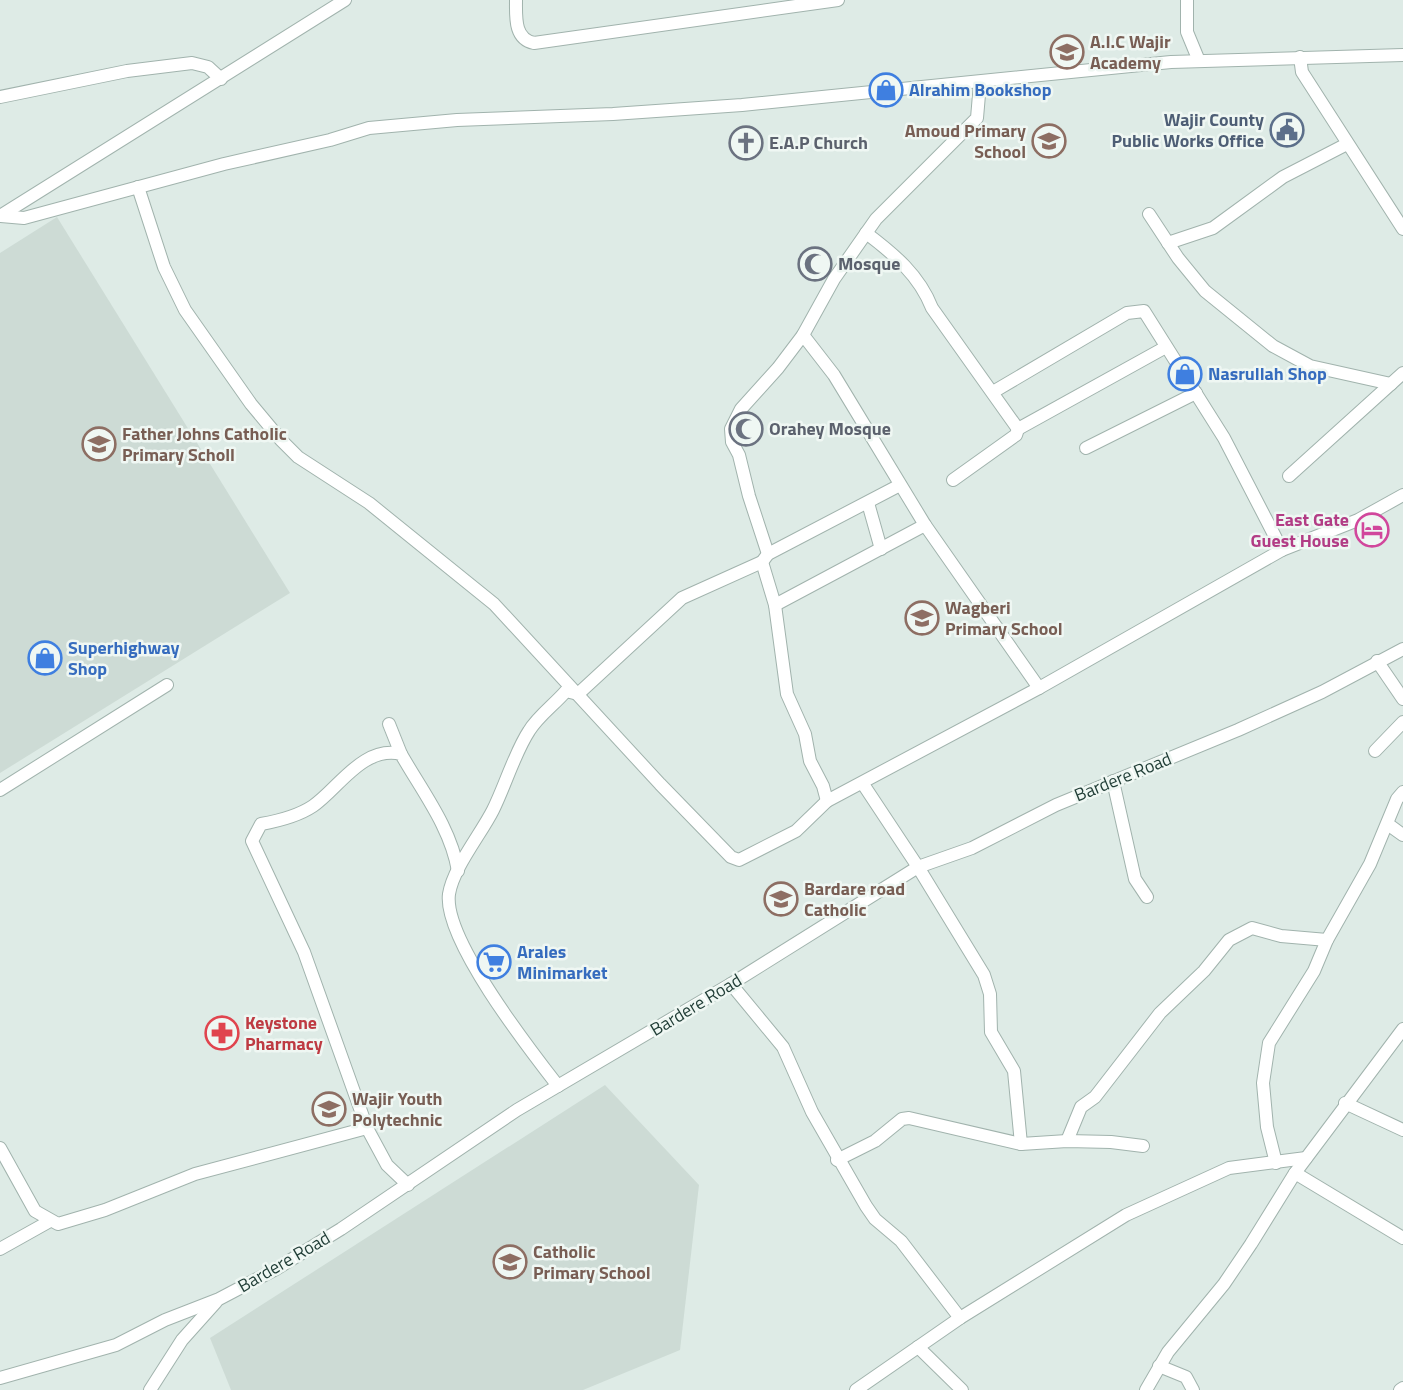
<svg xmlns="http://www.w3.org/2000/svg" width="1403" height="1390" viewBox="0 0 1403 1390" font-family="'Titillium Web',sans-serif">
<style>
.built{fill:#cddbd5}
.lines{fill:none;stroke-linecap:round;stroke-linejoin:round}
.minor-casing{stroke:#a1b3ad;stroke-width:14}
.minor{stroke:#fff;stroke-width:12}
.labels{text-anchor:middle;stroke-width:5;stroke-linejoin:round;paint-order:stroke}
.education-label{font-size:18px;font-weight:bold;fill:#785e54;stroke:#eff7f3;text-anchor:start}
.shop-label{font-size:18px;font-weight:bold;fill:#366cbe;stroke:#eff7f3;text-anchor:start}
.service-label{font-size:18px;font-weight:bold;fill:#4e5e75;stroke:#eff7f3;text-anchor:end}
.worship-label{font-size:18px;font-weight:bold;fill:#5b616d;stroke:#eff7f3;text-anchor:start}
.hotel-label{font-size:18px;font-weight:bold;fill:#b23c85;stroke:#eff7f3;text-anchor:end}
.street-label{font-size:18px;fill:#1f3c35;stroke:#eff7f3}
.health-label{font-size:18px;font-weight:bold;fill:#be3a42;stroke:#eff7f3;text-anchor:start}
</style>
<rect width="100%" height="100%" fill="#deebe6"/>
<g class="built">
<polygon points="57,217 290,593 0,773 0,253"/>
<polygon points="605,1085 699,1185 680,1350 583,1390 231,1390 210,1338"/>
</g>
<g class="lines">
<g class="minor-casing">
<g id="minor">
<path d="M516 0C516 17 514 39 534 43L838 0"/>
<polyline points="1187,0 1187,32 1199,61"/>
<polyline points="1300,57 1302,72 1403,229"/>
<polyline points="0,97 127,71 192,63 208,67 221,79"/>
<polyline points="138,187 164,267 185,310 251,404 281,440 298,457 369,503 494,604 660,784 731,857 739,860 796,831 827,801 1039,688 1282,550 1358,520 1403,495"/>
<polyline points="1149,214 1178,258 1205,291 1273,346 1310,366 1391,384"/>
<polyline points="0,216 345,0"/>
<polyline points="1,216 24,218 224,164 330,140 369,128 457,120 613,114 742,105 1171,62 1403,55"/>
<path d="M866 233C894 254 919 275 932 308L1018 429"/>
<polyline points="1168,243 1213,228 1283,177 1347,144"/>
<polyline points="803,335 834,375 925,525 1039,688"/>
<polyline points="993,392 1127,313 1144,311 1224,438 1282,550"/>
<polyline points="1086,448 1196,393"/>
<polyline points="1289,476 1403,373"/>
<polyline points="953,480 1016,435 1018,429 1166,347"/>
<polyline points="868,503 881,549"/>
<polyline points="768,554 749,496 739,455 732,442 731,429 741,409 778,368 803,335 834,279 876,219 977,118 980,83"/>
<polyline points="762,562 775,605 787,694 805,734 810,761 823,786 827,801"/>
<polyline points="775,605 925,525"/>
<polyline points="1377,661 1403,699"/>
<polyline points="578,694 682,598 762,562 768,554 900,485"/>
<polyline points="389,724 401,754"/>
<polyline points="1375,751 1403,722"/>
<polyline points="1113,781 1135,879 1147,897"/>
<polyline points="863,784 918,867 984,975 990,994 991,1032 1014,1071 1021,1144"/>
<polyline points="0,790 167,685"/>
<polyline points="1389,825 1403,835"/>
<polyline points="731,984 783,1047 812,1112 866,1206 875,1219 901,1241 960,1318"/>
<path d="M558 1086C530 1050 443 939 449 894 453 868 481 834 493 810 505 786 515 752 529 731 538 716 555 704 566 691L578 694"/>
<polyline points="1345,1103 1403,1130"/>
<polyline points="1067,1141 1081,1107 1095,1097 1160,1013 1204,971 1229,940 1252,928 1281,936 1327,940"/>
<polyline points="0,1148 35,1211 58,1224 105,1210 195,1174 367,1128"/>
<polyline points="837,1160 875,1141 902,1119 909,1118 1021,1144 1067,1141 1111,1142 1143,1146"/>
<polyline points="1276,1163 1267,1127 1263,1083 1269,1043 1314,971 1327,940 1370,864 1397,799 1403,792"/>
<polyline points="1295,1173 1403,1238"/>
<path d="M408 1185 387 1165 367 1128 304 952 252 841 261 824C278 821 298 816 313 806 338 789 363 745 401 754 422 791 451 828 458 871"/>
<polyline points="0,1249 50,1221"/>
<polyline points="918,1347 962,1390"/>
<polyline points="1159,1366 1186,1377 1193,1390"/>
<polyline points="0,1378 116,1345 165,1320 219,1299 276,1269 341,1229 517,1110 731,984 918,867 972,848 1056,805 1238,730 1322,692 1403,649"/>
<polyline points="150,1390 182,1340 216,1302"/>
<polyline points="856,1390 960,1318 1126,1215 1229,1168 1306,1158"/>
<polyline points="1146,1390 1168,1352 1224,1284 1251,1244 1295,1173 1403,1029"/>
<polyline points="1400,1390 1403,1388"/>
</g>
</g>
<use href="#minor" class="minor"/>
</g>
<defs>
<g id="school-ring" transform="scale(1.725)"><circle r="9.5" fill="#eff7f3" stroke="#8d6e63" stroke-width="1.5"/><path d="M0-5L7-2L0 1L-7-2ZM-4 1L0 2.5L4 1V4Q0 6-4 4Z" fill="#8d6e63"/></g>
<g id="shop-ring" transform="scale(1.725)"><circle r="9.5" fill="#eff7f3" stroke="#3f7fe0" stroke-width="1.5"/><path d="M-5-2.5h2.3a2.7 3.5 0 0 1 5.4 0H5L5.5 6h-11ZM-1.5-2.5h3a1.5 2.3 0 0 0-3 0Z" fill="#3f7fe0"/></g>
<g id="civic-ring" transform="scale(1.725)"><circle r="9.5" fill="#eff7f3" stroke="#5c6f8a" stroke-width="1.5"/><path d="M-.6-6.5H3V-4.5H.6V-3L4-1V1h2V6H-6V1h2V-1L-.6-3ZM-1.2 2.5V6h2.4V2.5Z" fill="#5c6f8a"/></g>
<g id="church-ring" transform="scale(1.725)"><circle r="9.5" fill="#eff7f3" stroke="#6b7280" stroke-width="1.5"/><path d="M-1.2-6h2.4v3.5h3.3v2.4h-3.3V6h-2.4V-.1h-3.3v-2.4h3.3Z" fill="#6b7280"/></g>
<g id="mosque-ring" transform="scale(1.725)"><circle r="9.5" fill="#eff7f3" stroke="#6b7280" stroke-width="1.5"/><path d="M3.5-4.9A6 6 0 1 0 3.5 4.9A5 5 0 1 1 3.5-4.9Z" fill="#6b7280"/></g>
<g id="hotel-ring" transform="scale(1.725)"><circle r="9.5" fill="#eff7f3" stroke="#d1479c" stroke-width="1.5"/><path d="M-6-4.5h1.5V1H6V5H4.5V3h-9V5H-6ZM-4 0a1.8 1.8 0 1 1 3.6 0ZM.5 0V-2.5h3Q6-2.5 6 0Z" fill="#d1479c"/></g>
<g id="supermarket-ring" transform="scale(1.725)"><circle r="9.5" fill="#eff7f3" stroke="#3f7fe0" stroke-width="1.5"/><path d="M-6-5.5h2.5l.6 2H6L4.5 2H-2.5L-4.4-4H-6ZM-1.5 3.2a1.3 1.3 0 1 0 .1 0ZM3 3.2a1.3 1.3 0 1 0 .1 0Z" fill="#3f7fe0"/></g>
<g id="pharmacy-ring" transform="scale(1.725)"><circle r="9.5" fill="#eff7f3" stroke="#e0444e" stroke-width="1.5"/><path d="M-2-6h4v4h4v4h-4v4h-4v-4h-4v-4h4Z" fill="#e0444e"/></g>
<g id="university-ring" transform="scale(1.725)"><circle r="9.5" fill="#eff7f3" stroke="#8d6e63" stroke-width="1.5"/><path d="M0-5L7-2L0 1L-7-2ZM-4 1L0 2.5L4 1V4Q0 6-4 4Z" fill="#8d6e63"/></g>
</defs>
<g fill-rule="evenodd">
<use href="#school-ring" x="1067" y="52"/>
<use href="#shop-ring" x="886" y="90"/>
<use href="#civic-ring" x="1287" y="130"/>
<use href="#school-ring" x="1049" y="141"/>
<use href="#church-ring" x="746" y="143"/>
<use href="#mosque-ring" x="815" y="264"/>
<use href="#shop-ring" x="1185" y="374"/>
<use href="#mosque-ring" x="746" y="429"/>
<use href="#school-ring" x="99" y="444"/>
<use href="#hotel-ring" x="1372" y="530"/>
<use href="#school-ring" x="922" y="618"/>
<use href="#shop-ring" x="45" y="658"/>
<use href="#school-ring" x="781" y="899"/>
<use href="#supermarket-ring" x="494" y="962"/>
<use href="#pharmacy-ring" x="222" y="1033"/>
<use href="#university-ring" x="329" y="1109"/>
<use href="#school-ring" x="510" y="1262"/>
</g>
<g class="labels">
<g class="education-label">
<text x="1090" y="48">A.I.C Wajir<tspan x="1090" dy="21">Academy</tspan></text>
<text x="1026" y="137" text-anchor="end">Amoud Primary<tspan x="1026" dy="21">School</tspan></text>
<text x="122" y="440">Father Johns Catholic<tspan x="122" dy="21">Primary Scholl</tspan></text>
<text x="945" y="614">Wagberi<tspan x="945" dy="21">Primary School</tspan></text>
<text x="804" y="895">Bardare road<tspan x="804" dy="21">Catholic</tspan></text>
<text x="352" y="1105">Wajir Youth<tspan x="352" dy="21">Polytechnic</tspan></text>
<text x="533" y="1258">Catholic<tspan x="533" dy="21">Primary School</tspan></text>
</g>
<g class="shop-label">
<text x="909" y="96">Alrahim Bookshop</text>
<text x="1208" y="380">Nasrullah Shop</text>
<text x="68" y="654">Superhighway<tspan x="68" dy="21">Shop</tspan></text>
<text x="517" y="958">Arales<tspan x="517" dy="21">Minimarket</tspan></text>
</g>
<g class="service-label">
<text x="1264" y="126">Wajir County<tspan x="1264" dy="21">Public Works Office</tspan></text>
</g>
<g class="worship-label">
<text x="769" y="149">E.A.P Church</text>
<text x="838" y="270">Mosque</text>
<text x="769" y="435">Orahey Mosque</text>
</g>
<g class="hotel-label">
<text x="1349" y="526">East Gate<tspan x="1349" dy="21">Guest House</tspan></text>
</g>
<g class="street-label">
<text transform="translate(1123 777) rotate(-22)" y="6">Bardere Road</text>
<text transform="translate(696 1005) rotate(-31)" y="6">Bardere Road</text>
<text transform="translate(284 1262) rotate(-30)" y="6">Bardere Road</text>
</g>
<g class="health-label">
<text x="245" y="1029">Keystone<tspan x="245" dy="21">Pharmacy</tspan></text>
</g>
</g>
</svg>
